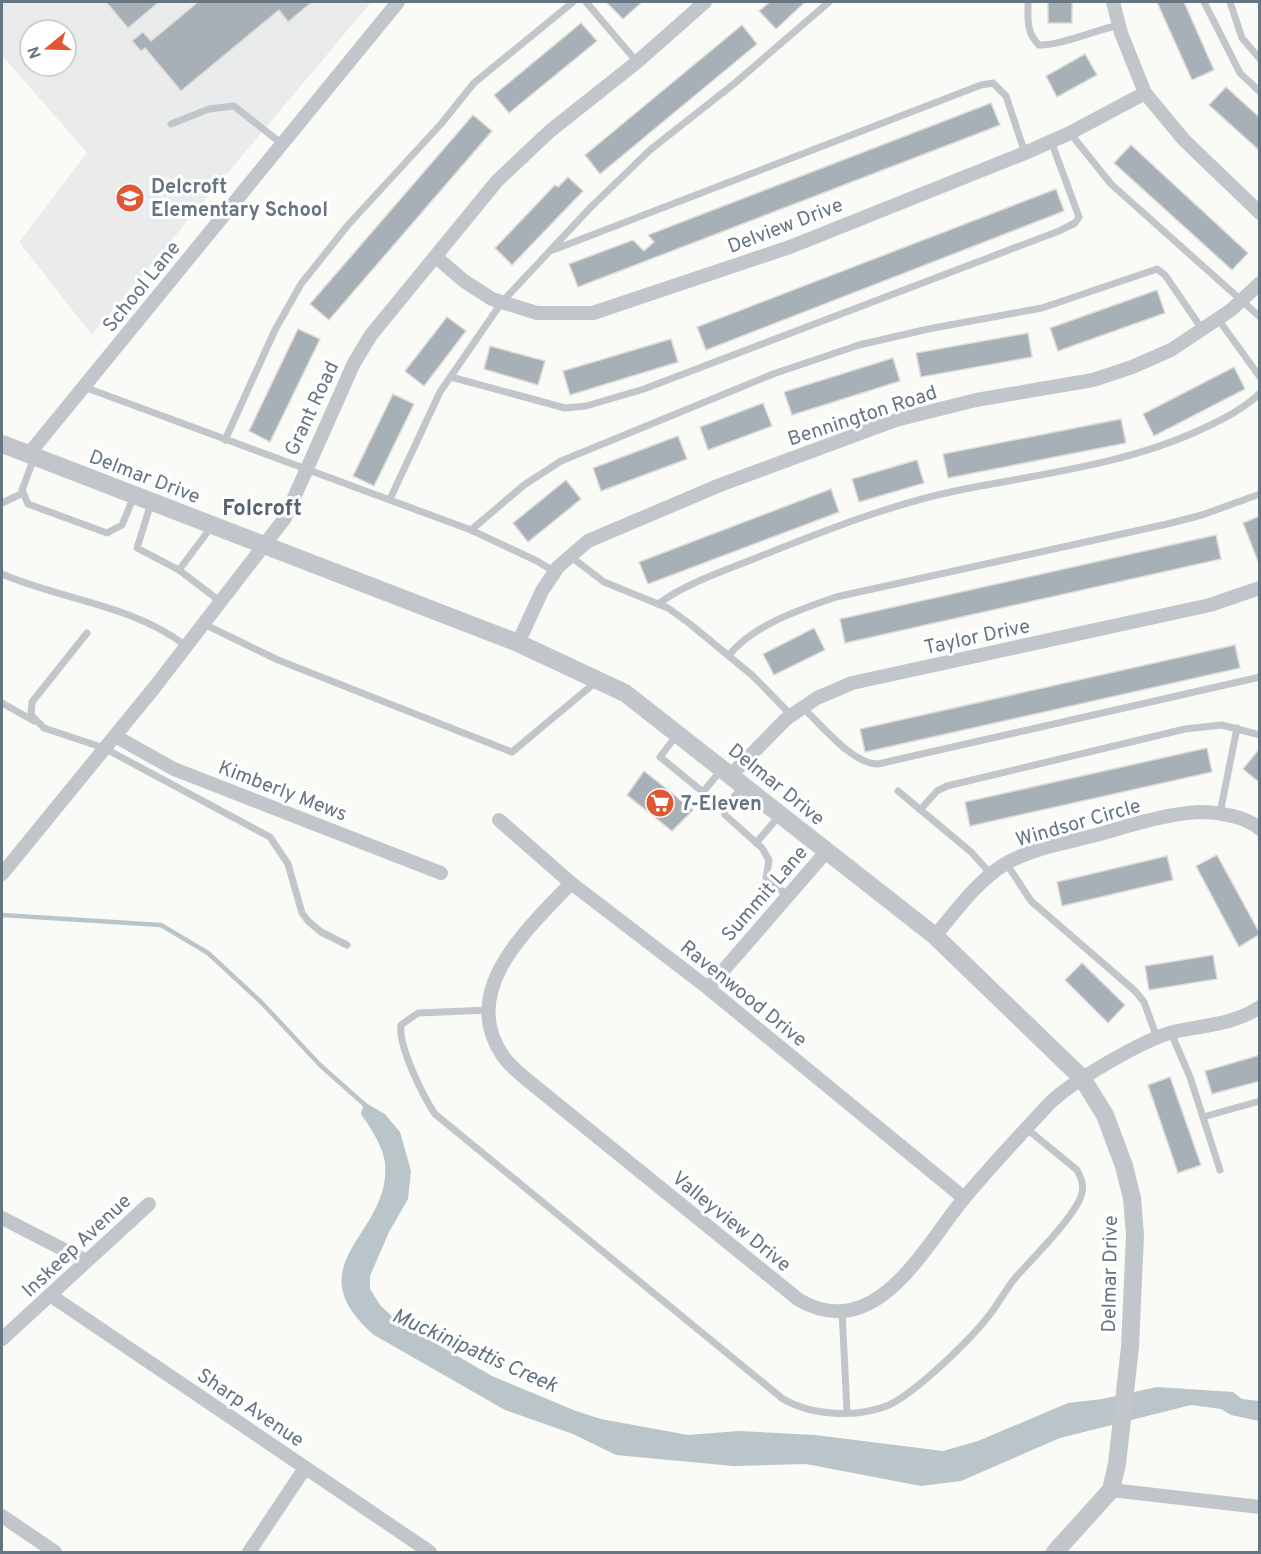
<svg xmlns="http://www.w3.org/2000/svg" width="1261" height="1554" viewBox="0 0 1261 1554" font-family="Overpass,sans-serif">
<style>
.built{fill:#eaebeb;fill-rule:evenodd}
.water{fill:#b9c5c9}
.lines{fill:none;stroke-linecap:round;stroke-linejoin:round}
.stream{stroke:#b9c5c9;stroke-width:4.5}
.building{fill:#a7b0b7;stroke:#dbdbda;stroke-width:1.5}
.service{stroke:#c1c6ca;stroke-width:7}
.minor{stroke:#c1c6ca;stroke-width:14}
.tertiary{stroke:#c1c6ca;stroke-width:18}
.labels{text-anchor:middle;stroke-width:6;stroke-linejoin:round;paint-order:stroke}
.poi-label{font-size:20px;font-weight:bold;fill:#657682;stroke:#fff;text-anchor:start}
.street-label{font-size:20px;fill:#657682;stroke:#fff}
.water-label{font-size:21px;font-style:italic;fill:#60747c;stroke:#fff}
.quarter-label{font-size:22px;font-weight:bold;fill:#57646d;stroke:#fff}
</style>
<rect width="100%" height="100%" fill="#fafaf7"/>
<path class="built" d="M2 2H371L92 335 19 242 87 153 2 55ZM30 30H66V66H30Z"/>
<path class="water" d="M364 1102 385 1114 400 1132 411 1171 408 1199 389 1232 370 1276V1289L380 1305 397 1321 492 1376 576 1411 601 1419 688 1435 739 1431 815 1435 943 1451 978 1441 1068 1403 1102 1399 1157 1387 1233 1392 1242 1399 1259 1401V1421L1231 1415 1221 1409 1191 1405 1060 1438 961 1481 921 1486 806 1464 733 1466 616 1455 573 1434 505 1410 374 1335C292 1263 392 1235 385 1163 383 1146 370 1127 361 1114Z"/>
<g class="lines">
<polyline class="stream" points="2,915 161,925 208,953 261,1002 320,1065 365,1105"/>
</g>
<g class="building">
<polygon points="106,2 159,2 128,28"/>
<polygon points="198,2 312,2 288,22 279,10 181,91 145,48 141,51 132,41 143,32 151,41"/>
<polygon points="606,2 642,2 623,19"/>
<polygon points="770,2 805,2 776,29 759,11"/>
<rect x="1048" y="2" width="24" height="21"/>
<polygon points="1157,2 1184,2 1214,70 1192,80"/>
<polygon points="581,23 597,41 509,113 494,95"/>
<polygon points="742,25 757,44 600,174 585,155"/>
<polygon points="1085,54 1097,75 1057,97 1046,76"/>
<polygon points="1226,87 1260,118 1260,151 1209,105"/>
<polygon points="991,103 1000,125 578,287 569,264 633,240 644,251 654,242 648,235"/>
<polygon points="473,115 492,131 329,320 310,304"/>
<polygon points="1131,145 1248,253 1232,270 1114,163"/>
<polygon points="568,177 583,191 512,265 495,248 555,185 558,187"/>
<polygon points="1056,189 1064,211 706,350 697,327"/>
<polygon points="1157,290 1165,313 1058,351 1050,328"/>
<polygon points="447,317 466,331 424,386 405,371"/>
<polygon points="298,329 320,339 270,442 249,431"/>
<polygon points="1028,333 1032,357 921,377 916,353"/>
<polygon points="671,339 678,362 570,395 563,371"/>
<polygon points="490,346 545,361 538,385 484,369"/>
<polygon points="893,358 900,381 792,415 784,392"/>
<polygon points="1234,367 1245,389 1154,436 1143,414"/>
<polygon points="393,394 414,404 374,486 353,476"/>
<polygon points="763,403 772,426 708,450 700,427"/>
<polygon points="1121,419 1126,443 948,478 943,454"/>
<polygon points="678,436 687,459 601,491 593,468"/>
<polygon points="917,460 924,483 859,502 852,479"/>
<polygon points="566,480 581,499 528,542 513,523"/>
<polygon points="831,489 839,512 648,584 639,562"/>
<polygon points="1260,516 1260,564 1259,564 1243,523"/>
<polygon points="1216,535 1221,559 845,643 840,619"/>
<polygon points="814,628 825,650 774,675 763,654"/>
<polygon points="1235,645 1240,668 865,752 860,729"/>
<polygon points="1207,748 1212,772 970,826 965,802"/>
<polygon points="1260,748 1260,783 1243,769"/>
<polygon points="644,771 693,810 672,831 627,795"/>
<polygon points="1217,855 1260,934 1239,947 1196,866"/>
<polygon points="1167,856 1173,880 1062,906 1057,882"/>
<polygon points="1213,955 1217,979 1149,990 1145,966"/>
<polygon points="1082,963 1125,1005 1108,1023 1065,980"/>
<polygon points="1260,1055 1260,1081 1212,1094 1205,1071"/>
<polygon points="1170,1077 1201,1165 1178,1173 1148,1085"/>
</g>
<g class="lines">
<g class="service">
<polyline points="586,2 637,62"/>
<path d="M1028 2C1028 18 1026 33 1039 45 1059 46 1096 30 1119 25"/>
<polyline points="1204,2 1240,73 1260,92"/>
<polyline points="1230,2 1242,38 1260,59"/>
<polyline points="171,124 209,109 234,106 282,144"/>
<polyline points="1070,133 1111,184 1260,317"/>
<polyline points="553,250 981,85 993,83 1006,96 1025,153"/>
<polyline points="1218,319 1260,377"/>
<polyline points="451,377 565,408 586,406 644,389 1059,231 1075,223 1079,217 1051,141"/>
<polyline points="84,387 471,530 537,561 555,572"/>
<polyline points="225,440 275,330 301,284 348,225 441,124 474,83 573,2"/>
<polyline points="34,458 22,490 28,504 107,533 122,525 134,496"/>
<polyline points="390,499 440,392 502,302 590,208 650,150 735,83 829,2"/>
<polyline points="2,503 23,493"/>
<polyline points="151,503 137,548 179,570 221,602"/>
<polyline points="471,530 524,485 561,461 773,374 859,345 928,329 1042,308 1157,269 1165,275 1202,329"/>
<polyline points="570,556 604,582 668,608 690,624 753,676 791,715"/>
<polyline points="179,570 212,526"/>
<path d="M2 574C62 600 134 605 186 646"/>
<path d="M658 604C688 582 727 570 761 556 824 531 889 505 955 491 1039 474 1125 465 1202 429 1222 420 1244 409 1260 393"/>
<polyline points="204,624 278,660 512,752 597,681"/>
<polyline points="87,633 32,702 31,715 44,728 104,748 270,837 288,864 302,913 308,921 321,932 347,945"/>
<path d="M729 655C753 625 801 609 836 597L1167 524 1202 515 1260 494"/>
<polyline points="2,703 34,721"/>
<path d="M802 707C821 724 852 764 878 764L1260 677"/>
<polyline points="676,736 660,757 703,792 722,769"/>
<polyline points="743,786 724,809 725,815 762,848 769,860 766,878 788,896"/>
<polyline points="898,791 971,852 991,874"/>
<polyline points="920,810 937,791 947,786 1185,729 1222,725 1260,735"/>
<polyline points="1220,813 1237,728"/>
<polyline points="756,843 780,815"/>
<polyline points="1006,863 1031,901 1135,991 1144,1002 1157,1038"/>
<path d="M490 1010 418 1013 401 1025C398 1046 423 1096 435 1114L783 1399C812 1416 858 1418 889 1405 916 1392 968 1342 987 1318 998 1305 1005 1290 1016 1277 1032 1259 1075 1216 1081 1196 1085 1186 1081 1178 1077 1170L1027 1129"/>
<polyline points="1171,1033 1190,1077 1220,1170"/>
<polyline points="1203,1117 1260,1101"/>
<polyline points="842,1310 847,1412"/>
</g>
<g class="minor">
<polyline points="1113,2 1121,33 1145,93 1184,140 1260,213"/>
<polyline points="436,257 464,281 492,299 537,313 593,313 790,247 1025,153 1070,133 1145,93"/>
<polyline points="28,455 398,2"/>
<polyline points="518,643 542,591 558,567 588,541 720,485 896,420 976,400 1093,380 1132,367 1171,350 1231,310 1260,283"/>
<polyline points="115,736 174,769 441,873"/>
<polyline points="731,775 786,719 817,698 852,683 1210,605 1260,588"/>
<polyline points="499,820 571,883 708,988 964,1198"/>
<polyline points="2,874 154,688 285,518 354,363 371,335 497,181 550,131 637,62 705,2"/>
<path d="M571 883C530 927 457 990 503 1056 509 1065 518 1072 526 1079L799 1300C878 1345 925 1244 966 1196 992 1165 1020 1135 1048 1105 1070 1082 1143 1040 1173 1032 1203 1025 1233 1025 1260 1007"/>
<path d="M935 936C956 911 976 882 1005 864 1032 848 1066 843 1096 835 1129 826 1164 814 1199 812 1217 812 1246 816 1260 829"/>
<polyline points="708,988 826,852"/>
<polyline points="2,1218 86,1261"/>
<polyline points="50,1295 430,1552"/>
<polyline points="2,1339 149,1204"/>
<polyline points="1111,1490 1260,1507"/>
<polyline points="2,1516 55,1552"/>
<polyline points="249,1552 305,1468"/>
</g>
<polyline class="tertiary" points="2,444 518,643 625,693 935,936 1082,1078 1105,1115 1124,1166 1132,1198 1135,1235 1130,1347 1117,1464 1111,1490 1055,1552"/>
</g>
<defs>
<g id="school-disc" transform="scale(1.5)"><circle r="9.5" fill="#e05731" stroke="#fff"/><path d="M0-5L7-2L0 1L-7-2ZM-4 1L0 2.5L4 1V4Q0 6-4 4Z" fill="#fff"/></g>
<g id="supermarket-disc" transform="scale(1.5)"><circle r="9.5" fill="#e05731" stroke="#fff"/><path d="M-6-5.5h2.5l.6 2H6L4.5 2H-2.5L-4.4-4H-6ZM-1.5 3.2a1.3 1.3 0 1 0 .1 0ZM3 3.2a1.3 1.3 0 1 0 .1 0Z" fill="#fff"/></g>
</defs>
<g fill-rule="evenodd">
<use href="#school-disc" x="130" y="198"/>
<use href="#supermarket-disc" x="660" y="803"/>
</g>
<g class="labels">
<g class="poi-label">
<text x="151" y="193">Delcroft<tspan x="151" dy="23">Elementary School</tspan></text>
<text x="681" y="810">7-Eleven</text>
</g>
<g class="street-label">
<text transform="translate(785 225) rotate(-21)" y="7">Delview Drive</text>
<text transform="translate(141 286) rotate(-51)" y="7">School Lane</text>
<text transform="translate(311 408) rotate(-65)" y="7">Grant Road</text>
<text transform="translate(862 415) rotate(-18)" y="7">Bennington Road</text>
<text transform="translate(145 476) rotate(21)" y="7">Delmar Drive</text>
<text transform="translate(977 636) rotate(-12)" y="7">Taylor Drive</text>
<text transform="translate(777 784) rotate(39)" y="7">Delmar Drive</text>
<text transform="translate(283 790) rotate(21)" y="7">Kimberly Mews</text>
<text transform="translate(1078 822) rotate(-16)" y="7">Windsor Circle</text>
<text transform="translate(764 893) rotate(-49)" y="7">Summit Lane</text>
<text transform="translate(744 993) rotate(39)" y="7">Ravenwood Drive</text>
<text transform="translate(732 1221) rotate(39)" y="7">Valleyview Drive</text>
<text transform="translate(76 1245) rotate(-43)" y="7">Inskeep Avenue</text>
<text transform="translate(1109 1274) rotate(-89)" y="7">Delmar Drive</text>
<text transform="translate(251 1407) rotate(34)" y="7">Sharp Avenue</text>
</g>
<g class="water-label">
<text transform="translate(475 1350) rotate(24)" y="7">Muckinipattis Creek</text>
</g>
<g class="quarter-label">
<text x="262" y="515">Folcroft</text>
</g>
</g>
<rect width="1261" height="1554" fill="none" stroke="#657682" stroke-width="6"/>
<g transform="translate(48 48) rotate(251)"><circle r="28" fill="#ffffff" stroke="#c1c8cd" stroke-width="1.5"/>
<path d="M0-4.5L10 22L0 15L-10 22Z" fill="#e05731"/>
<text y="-9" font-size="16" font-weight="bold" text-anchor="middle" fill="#657682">N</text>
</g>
</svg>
